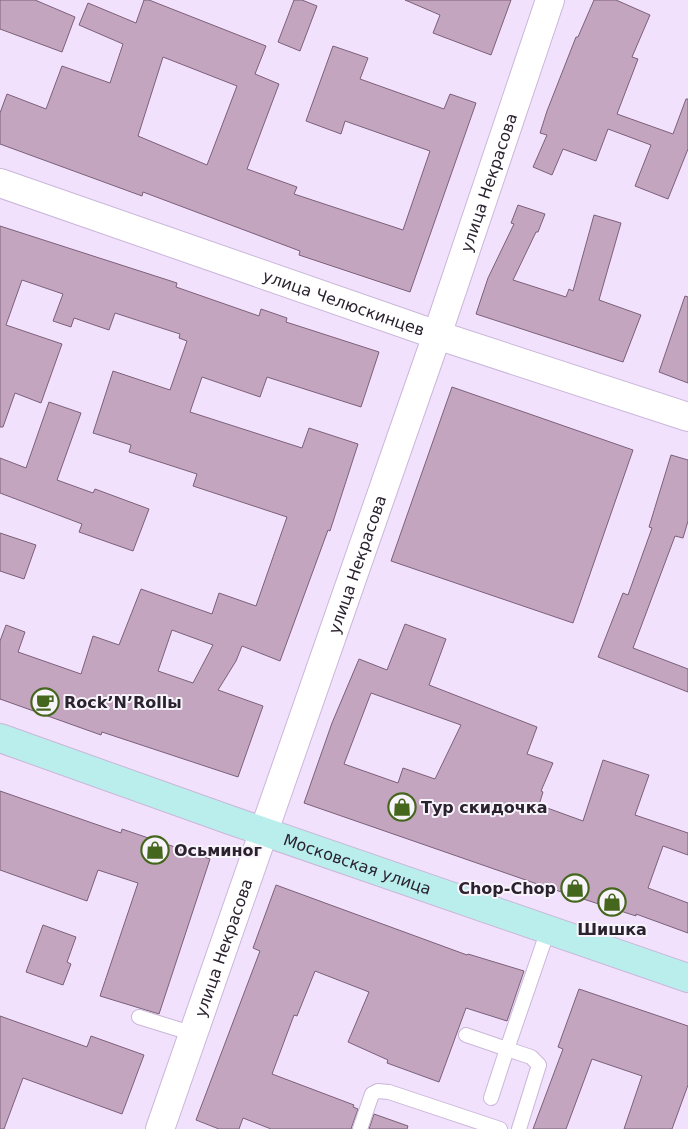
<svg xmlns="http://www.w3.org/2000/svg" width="688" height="1129" viewBox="0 0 688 1129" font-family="'DejaVu Sans',sans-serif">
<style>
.building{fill:#c4a5c0;stroke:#7c6079;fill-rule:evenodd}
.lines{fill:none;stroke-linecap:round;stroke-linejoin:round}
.service-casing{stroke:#cab7d9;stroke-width:16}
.minor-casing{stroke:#cab7d9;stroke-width:30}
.secondary-casing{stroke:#cab7d9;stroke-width:30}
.service{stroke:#fff;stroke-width:14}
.minor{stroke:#fff;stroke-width:28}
.secondary{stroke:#b9eeec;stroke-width:28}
.labels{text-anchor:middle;stroke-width:4;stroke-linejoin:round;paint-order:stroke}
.street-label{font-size:16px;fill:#2a222f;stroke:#f8f4fb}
.poi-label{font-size:16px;font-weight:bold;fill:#2a222f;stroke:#f8f4fb;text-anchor:start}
</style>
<rect width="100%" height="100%" fill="#f1e1fd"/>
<g class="building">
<polygon points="0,0 35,0 75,17 62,52 0,29"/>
<path d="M144 0H149L266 46 255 74 279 84 247 169 297 187 294 194 403 230 430 151 345 121 341 134 306 121 333 46 368 58 360 79 444 109 450 94 476 103 410 292 299 255 300 251 143 192 142 196 0 144V113L7 94 46 109 62 66 110 83 123 44 79 25 88 3 136 23ZM163 57 237 86 207 165 138 136Z"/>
<polygon points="294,0 302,0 317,6 300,51 278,42"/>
<polygon points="405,0 511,0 491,55 433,33 440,15"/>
<polygon points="594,0 616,0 650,15 632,57 638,59 617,114 673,134 686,99 688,99 688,149 668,199 635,186 651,145 608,129 596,161 563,149 552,175 533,167 547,135 540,133 547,111 576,37 578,37"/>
<polygon points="518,205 545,214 538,232 536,232 513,280 566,297 569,289 573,291 594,215 621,223 599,300 641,315 623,362 476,314 488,278 514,224 511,223"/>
<path d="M0 226 177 283 176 287 259 316 261 309 287 318 286 322 379 352 361 407 267 377 260 397 202 377 190 412 302 448 309 428 358 444 330 531 328 530 280 661 242 646 236 661 218 690 263 706 238 777 102 732 101 735 0 699V641L6 625 25 632 18 652 81 674 93 636 119 645 141 589 212 614 219 593 256 606 287 517 193 486 197 474 129 452 131 445 93 433 113 371 170 390 187 341 179 338 180 334 115 313 109 330 74 318 71 327 53 321 63 294 22 280 6 325 62 344 41 403 15 393 3 427H0ZM172 630 213 645 193 683 158 671Z"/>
<polygon points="685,296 688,297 688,383 659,372"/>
<polygon points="452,387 633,450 573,623 391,561"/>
<polygon points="49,402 81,413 57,480 93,493 95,489 149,509 133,551 79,532 82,524 0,493 0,458 26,468"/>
<polygon points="671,455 688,460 688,521 683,538 675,536 633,648 688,669 688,692 598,657 623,593 628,595 652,528 649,527"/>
<polygon points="0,533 36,545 24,579 0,571"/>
<path d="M405 624 446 639 429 685 537 727 527 754 553 763 541 791 543 792 539 805 583 821 603 760 649 775 635 815 688 833V855L663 846 648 888 688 903V933L636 914V916L543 886 304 803 332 723 359 659 387 670ZM371 693 461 725 435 779 403 768 398 783 344 764Z"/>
<polygon points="0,791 121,833 122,829 210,859 159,1014 100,996 138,883 98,870 87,901 0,870"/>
<polygon points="276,885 467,955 468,954 524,971 507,1021 466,1008 439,1082 387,1063 388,1060 348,1042 369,992 315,971 297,1016 294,1015 272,1074 354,1105 353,1107 358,1109 351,1129 271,1129 243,1118 239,1129 219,1129 196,1120 260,951 253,948"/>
<polygon points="43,925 76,937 67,962 71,964 63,985 26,972"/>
<polygon points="579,989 688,1026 688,1085 672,1129 624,1129 642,1076 592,1059 566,1129 533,1129 563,1049 558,1047"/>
<polygon points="0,1016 87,1047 91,1036 144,1055 122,1114 23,1078 4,1129 0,1129"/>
<polygon points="374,1114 408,1126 407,1129 369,1129"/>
</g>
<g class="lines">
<g class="service-casing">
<g id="service">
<polyline points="139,1017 194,1034"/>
<polyline points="466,1035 507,1049 491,1098"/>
<polyline points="360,1129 372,1094 378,1091 389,1092 500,1129"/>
<polyline points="519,1129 539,1065 531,1057 507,1049 548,930"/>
</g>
</g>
<g class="minor-casing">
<g id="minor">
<path id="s1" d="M0 183 437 335 688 417"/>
<path id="s2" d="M160 1129 437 335 550 0"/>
</g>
</g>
<g class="secondary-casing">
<g id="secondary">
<path id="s3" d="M0 738 230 820 688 978"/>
</g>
</g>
<use href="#service" class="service"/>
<use href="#minor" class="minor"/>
<use href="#secondary" class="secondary"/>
</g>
<defs>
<g id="cafe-ring" transform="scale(1.4375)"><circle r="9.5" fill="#f8f4fb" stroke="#45661d" stroke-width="1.5"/><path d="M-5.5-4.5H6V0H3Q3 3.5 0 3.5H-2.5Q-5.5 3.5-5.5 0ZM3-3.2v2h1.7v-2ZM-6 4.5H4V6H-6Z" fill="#45661d"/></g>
<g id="shop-ring" transform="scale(1.4375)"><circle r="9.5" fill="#f8f4fb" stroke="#45661d" stroke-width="1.5"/><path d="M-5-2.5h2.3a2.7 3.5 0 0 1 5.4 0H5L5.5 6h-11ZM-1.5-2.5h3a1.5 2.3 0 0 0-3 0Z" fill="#45661d"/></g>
</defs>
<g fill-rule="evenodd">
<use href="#cafe-ring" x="45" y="702"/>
<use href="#shop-ring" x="402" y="807"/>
<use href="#shop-ring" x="155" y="850"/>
<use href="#shop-ring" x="575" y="888"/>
<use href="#shop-ring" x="612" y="902"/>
</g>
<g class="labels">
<g class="street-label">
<text dy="6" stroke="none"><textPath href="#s2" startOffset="1002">улица Некрасова</textPath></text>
<text dy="6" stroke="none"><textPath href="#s1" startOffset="364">улица Челюскинцев</textPath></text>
<text dy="6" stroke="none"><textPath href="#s2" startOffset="598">улица Некрасова</textPath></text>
<text dy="6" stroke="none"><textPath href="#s3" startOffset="379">Московская улица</textPath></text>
<text dy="6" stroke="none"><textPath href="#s2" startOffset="192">улица Некрасова</textPath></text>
</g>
<g class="poi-label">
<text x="64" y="708">Rock’N’Rollы</text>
<text x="421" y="813">Тур скидочка</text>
<text x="174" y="856">Осьминог</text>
<text x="556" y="894" text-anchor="end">Chop-Chop</text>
<text x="612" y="935" text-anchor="middle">Шишка</text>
</g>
</g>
</svg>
